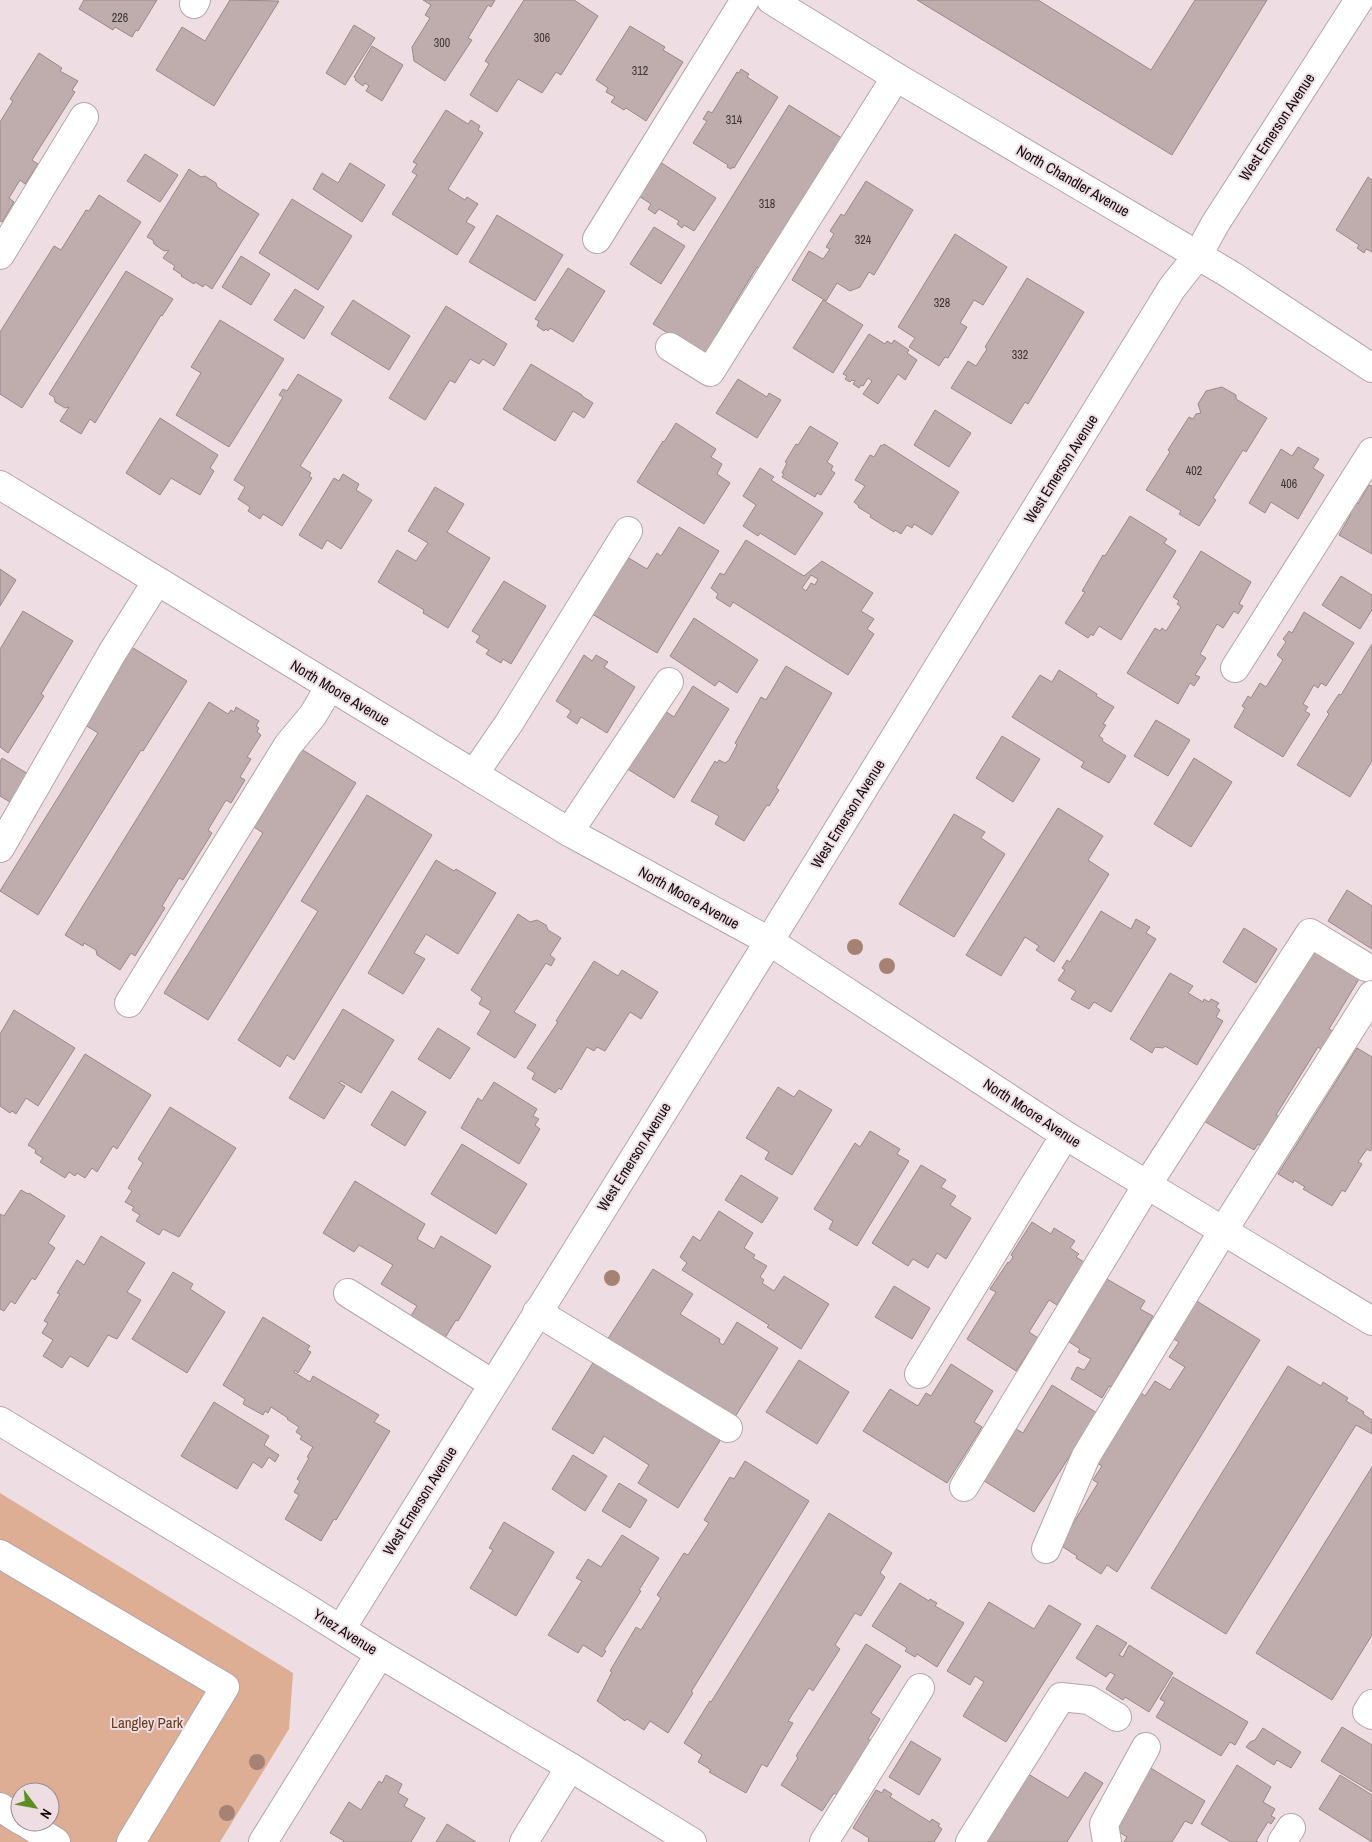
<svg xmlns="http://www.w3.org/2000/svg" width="1372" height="1842" viewBox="0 0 1372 1842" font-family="'Archivo Narrow',sans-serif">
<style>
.green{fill:#ddae94;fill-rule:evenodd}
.building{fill:#beadac;stroke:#998987;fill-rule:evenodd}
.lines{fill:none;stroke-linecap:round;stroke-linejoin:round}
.minor-casing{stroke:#b5a5aa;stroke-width:30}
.minor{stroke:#fff;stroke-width:28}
.tree{fill:#a58273}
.labels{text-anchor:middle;stroke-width:4;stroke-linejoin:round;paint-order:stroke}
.number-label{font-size:12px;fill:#3c3436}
.street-label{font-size:15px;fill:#110c0e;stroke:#eedde2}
.park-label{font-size:15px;fill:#693819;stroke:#eedde2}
</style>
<rect width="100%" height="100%" fill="#eedde2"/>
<path class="green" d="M0 1493 293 1673 289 1729 220 1842H0ZM20 1792H50V1822H20Z"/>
<g class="building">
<polygon points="84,0 157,0 138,31 136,30 132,37 115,27 113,30 79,9"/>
<polygon points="230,0 279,1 214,106 156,70 182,27 205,41"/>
<polygon points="423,0 495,0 491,7 488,5 468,38 472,40 445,81 414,61 412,47 430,18 425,15 431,5"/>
<polygon points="524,0 574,0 598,16 561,75 556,72 542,93 518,79 497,112 470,95 489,64 485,61"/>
<polygon points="917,0 1038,0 1151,70 1195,0 1267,0 1172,155"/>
<polygon points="354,25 375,38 345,85 326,73"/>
<polygon points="630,26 665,47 663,50 683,62 646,121 626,108 624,110 611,102 615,97 606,92 608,88 596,80"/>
<polygon points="372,46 403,65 382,101 366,91 369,86 365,83 363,86 355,80 356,79 354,77"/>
<polygon points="39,53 62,68 60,71 78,81 72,90 75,92 32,160 38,164 25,184 20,180 9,198 14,202 2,222 0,221 0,122 13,101 10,99"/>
<polygon points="741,69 749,74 747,77 778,97 734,168 732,167 731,169 727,167 728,165 693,143 707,121 703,119 708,111 712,113 737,72 739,73"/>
<polygon points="789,105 845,140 764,271 757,267 730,311 734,314 707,357 653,324"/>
<polygon points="446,110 468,124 471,120 480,126 478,130 483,133 448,189 465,200 467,197 478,204 466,222 475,227 457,255 392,214 417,175 412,172 417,164 413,162"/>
<polygon points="145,154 178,175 160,202 127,181"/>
<polygon points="660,162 716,198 694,231 684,225 682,228 677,224 679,221 659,209 655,214 648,209 651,204 639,196"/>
<polygon points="350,163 385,185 362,222 313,189 322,173 338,183"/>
<polygon points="189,169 201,177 205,176 216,183 217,187 259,214 212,289 205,284 203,287 195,282 194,284 181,276 182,275 173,269 175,266 163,258 169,250 164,251 154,244 153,240 147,237"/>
<polygon points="1368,177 1372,180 1372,252 1366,249 1364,253 1357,248 1359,245 1336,230"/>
<polygon points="866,181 913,210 874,275 869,272 860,287 850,291 837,283 826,301 792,280 809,251 823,259 830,249 826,247 834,234 830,231 841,214 844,216"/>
<polygon points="99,195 141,222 22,408 0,394 0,332 54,246 61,250 86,210 89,211"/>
<polygon points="292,199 352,236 318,290 259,253"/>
<polygon points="497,215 563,255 535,301 469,262"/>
<polygon points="654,227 685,246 661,284 630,264"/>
<polygon points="955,234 1007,267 983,305 974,300 960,323 967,327 948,358 945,357 939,366 909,347 915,338 898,327"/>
<polygon points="241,256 270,274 251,305 222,287"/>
<polygon points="568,268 605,291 573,342 550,328 548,331 546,329 544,331 537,326 539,321 535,319"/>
<polygon points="126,271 173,299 162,316 161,315 95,423 90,419 81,434 60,421 69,407 65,408 55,402 54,397 49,394"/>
<polygon points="1027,278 1084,312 1028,404 1025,402 1011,424 951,388 968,361 976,366 987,349 985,347"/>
<polygon points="295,289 324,307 304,339 274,320"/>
<polygon points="353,300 410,336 389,370 331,334"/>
<polygon points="823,300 863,325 833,373 793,348"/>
<polygon points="446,306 507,344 494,366 483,359 479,364 470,359 455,383 450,380 425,420 389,398"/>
<polygon points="220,320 284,359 229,447 176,415 201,373 191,367"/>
<polygon points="869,334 885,344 887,341 892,344 894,340 909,350 907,353 917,360 905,380 898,374 878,404 863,394 872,381 868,378 863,386 861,385 859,388 853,384 855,381 852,380 850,382 845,379 847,376 843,374"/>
<polygon points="531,364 582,395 582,396 593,403 584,418 573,411 555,441 503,409"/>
<polygon points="298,374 342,400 300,466 311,473 309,476 312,478 282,526 263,514 260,519 248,511 250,507 238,499 245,487 234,480 283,397 279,395 283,389 287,391"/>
<polygon points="738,379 767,397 769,393 781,400 757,438 716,413"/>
<polygon points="1222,387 1236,395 1236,399 1267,418 1246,452 1243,450 1213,498 1216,500 1199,526 1179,514 1181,511 1146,490 1170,452 1168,450 1189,417 1193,419 1196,414 1201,413 1198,404 1206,391"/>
<polygon points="935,410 971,433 949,467 914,445"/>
<polygon points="160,418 218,455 210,468 214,471 200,495 171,478 160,495 126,473"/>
<polygon points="676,423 716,449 711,457 722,464 717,474 730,483 704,524 637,482 663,441 664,442"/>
<polygon points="810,426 838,443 827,462 833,466 831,470 835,473 821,495 817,493 815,497 782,477 784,474 782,473 787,463 785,462 796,444 798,445"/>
<polygon points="884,444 959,492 932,535 914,524 912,528 907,525 901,534 895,530 894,532 870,517 871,515 858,507 859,506 854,502 865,486 855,480 870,455 874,457 881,445 883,446"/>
<polygon points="1298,447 1319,459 1313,468 1324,475 1298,519 1271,502 1265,513 1249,503 1281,449 1292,456"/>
<polygon points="760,468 774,477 771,480 823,513 795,555 760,533 758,536 743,526 756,505 743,496"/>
<polygon points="343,474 359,484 356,490 372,500 341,549 327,540 322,549 299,535 334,478 339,481"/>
<polygon points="1369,485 1372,486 1372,554 1339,535 1351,514 1348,512 1354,501 1358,504"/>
<polygon points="435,487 464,504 447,532 490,558 448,628 423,613 424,610 378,582 397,550 416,561 428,543 408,531"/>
<polygon points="1130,516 1167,539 1164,543 1176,551 1121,640 1099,626 1093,636 1091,634 1088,638 1065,623 1085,592 1082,591 1103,555 1105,556"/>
<polygon points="679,527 719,551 657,653 592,614 627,557 647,569 657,553 661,556"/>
<path d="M746 540 804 576 822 561 873 593 861 611 874 619 867 629 874 634 848 675 733 602 730 607 716 598 718 594 711 588 720 573 724 575ZM811 575 818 579 815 585 811 583 806 591 802 588Z"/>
<polygon points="1201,551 1251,582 1239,604 1243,606 1238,614 1234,611 1223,628 1217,624 1200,654 1206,658 1195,675 1200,677 1194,686 1190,683 1178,704 1127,673 1155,628 1160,631 1162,628 1166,631 1181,607 1177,604 1179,601 1173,597"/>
<polygon points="0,569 16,580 0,606"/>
<polygon points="1341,576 1372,595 1372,610 1360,629 1322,605"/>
<polygon points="504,581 546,606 511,664 503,659 501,663 486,654 489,650 476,642 480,636 472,631"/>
<polygon points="23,611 73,641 41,694 44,696 8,753 0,747 0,649"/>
<polygon points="1304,612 1354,643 1326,686 1321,683 1318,688 1314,685 1303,704 1308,707 1305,711 1310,714 1283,757 1234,727 1245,708 1242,706 1248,696 1251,698 1260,683 1266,687 1283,660 1277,655 1286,642 1283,639 1289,631 1292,633"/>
<polygon points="694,618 758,660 737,693 719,681 715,686 670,656"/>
<polygon points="125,643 187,681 143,751 141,750 38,915 0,891 98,733 85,725"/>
<polygon points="1372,644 1372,761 1350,797 1297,765 1329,714 1327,712 1339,694 1341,695"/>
<polygon points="584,655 592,661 596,655 608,662 604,667 635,687 607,733 581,717 577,724 567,717 571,711 556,701"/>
<polygon points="786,666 832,693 776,788 779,790 769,806 767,805 744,841 715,824 719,816 691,801 715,761 717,763 719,760 725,763 729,760 737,745 735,743 761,697 766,700"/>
<polygon points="1059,670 1097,694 1096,696 1114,707 1103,724 1106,725 1099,736 1103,739 1102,741 1126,756 1109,783 1081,767 1084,762 1012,717 1040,675 1052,682"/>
<polygon points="693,686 729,709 674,798 626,768 665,711 674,717"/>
<polygon points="209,702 228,714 231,710 234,712 236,707 259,721 256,726 259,728 257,732 261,735 247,757 251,759 240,777 245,780 231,803 226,800 208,830 212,833 183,880 179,878 162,906 165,908 135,956 131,953 120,970 97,955 96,950 84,943 83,946 65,935"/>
<polygon points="1156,720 1190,740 1168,776 1134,756"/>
<polygon points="1002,736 1040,759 1013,802 976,778"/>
<polygon points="293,744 356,783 208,1020 164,993 263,833 254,827 271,800 266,797"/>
<polygon points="2,758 28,774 10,802 0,796 0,762"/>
<polygon points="1194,758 1232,782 1191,847 1154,824"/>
<polygon points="367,795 432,835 294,1060 287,1055 280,1067 238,1040 318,911 301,901"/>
<polygon points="1058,808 1103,836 1088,860 1109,874 1054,962 1036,950 1039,946 1025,937 1001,976 966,955"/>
<polygon points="954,814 985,832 981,838 1005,854 954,937 899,904"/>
<polygon points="436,860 454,871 456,869 496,893 458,954 426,934 414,953 425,959 403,994 368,973"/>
<polygon points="1347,890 1372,906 1372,949 1328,921"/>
<polygon points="1101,911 1131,929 1136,919 1150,927 1146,933 1156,939 1111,1012 1094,1002 1089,1009 1071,999 1076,991 1058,980 1065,970 1062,968 1067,960 1070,962"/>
<polygon points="518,914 530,922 537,920 546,925 548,930 561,938 550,955 555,959 551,966 546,963 514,1012 536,1025 515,1058 477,1034 491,1011 479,1004 482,998 471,990"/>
<polygon points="1244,928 1277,949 1256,983 1223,962"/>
<polygon points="1310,949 1359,979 1329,1029 1339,1035 1327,1053 1318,1047 1276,1115 1287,1122 1269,1150 1258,1144 1254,1150 1202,1120"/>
<polygon points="594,961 618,976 622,970 658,992 641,1019 630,1012 605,1051 597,1047 594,1051 587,1047 561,1090 559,1088 555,1093 532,1079 535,1073 527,1068 558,1022 556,1021"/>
<polygon points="1170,973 1193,986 1188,993 1203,1002 1204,999 1209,1002 1211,999 1219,1003 1216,1007 1220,1010 1216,1017 1223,1021 1197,1065 1165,1046 1163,1048 1155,1047 1152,1053 1130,1039"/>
<polygon points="343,1009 394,1040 361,1093 341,1081 339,1083 345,1086 324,1119 289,1098"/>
<polygon points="14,1010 75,1048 38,1106 26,1098 16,1114 12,1111 10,1113 0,1106 0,1034"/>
<polygon points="438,1028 470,1048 450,1079 418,1059"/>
<polygon points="1357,1048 1372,1057 1372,1148 1370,1151 1367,1149 1358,1162 1362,1164 1345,1192 1342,1190 1332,1206 1303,1189 1305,1187 1294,1180 1293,1183 1278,1174"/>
<polygon points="85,1054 151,1095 117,1149 113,1146 97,1172 92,1168 85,1178 77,1173 75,1176 69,1172 65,1178 40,1162 43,1158 35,1153 36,1150 28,1145"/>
<polygon points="494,1082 537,1109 533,1116 539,1119 535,1125 540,1129 519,1164 461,1128 478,1098 482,1101"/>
<polygon points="778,1087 794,1097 799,1090 832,1110 792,1175 765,1159 769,1152 746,1138"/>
<polygon points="392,1091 426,1112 405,1146 371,1125"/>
<polygon points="170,1107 236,1148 179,1237 163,1229 159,1235 136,1221 140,1215 132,1210 134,1207 125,1202 132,1191 128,1188 143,1163 138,1159"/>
<polygon points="870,1131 900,1149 897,1154 909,1161 857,1246 829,1229 833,1221 814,1209 855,1143 860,1147"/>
<polygon points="462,1144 527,1184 496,1234 431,1194"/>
<polygon points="921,1165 946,1180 941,1187 956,1196 950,1205 971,1218 946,1259 937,1253 928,1268 913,1259 908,1266 872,1243"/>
<polygon points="741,1175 778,1198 762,1223 725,1200"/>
<polygon points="355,1181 425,1224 417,1239 434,1249 441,1236 491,1266 458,1321 456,1320 443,1341 409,1319 417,1306 381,1284 393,1265 359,1245 354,1252 323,1233"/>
<polygon points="21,1190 28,1194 29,1193 65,1216 48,1243 55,1248 35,1280 32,1278 15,1304 11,1301 4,1311 0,1309 0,1214 4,1216"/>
<polygon points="719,1211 753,1233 744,1248 755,1255 753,1258 767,1266 760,1277 764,1280 762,1283 774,1291 784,1276 829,1304 801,1349 767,1327 769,1325 682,1270 687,1263 680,1257 693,1236 700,1241"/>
<polygon points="1032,1222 1051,1234 1054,1228 1075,1241 1070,1248 1079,1254 1076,1257 1084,1262 1057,1305 1049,1300 1029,1332 1038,1338 1016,1371 967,1339 996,1292 990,1289 1008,1262 1009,1263 1013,1257 1011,1255"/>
<polygon points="101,1236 145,1263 127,1292 141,1300 117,1339 108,1335 88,1367 70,1356 62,1368 43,1356 53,1340 42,1333 48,1323 44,1321 60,1294 57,1293 77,1260 84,1265"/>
<polygon points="653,1269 693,1294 680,1314 720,1339 719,1342 723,1345 737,1322 778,1348 733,1420 607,1340"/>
<polygon points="173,1272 193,1284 190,1289 225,1312 187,1373 132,1339"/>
<polygon points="1098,1274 1145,1301 1140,1309 1153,1316 1111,1387 1109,1386 1102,1398 1071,1379 1077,1367 1084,1370 1091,1359 1078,1352 1080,1349 1060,1336"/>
<polygon points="894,1286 930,1308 912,1339 875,1317"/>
<polygon points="1195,1300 1260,1340 1117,1572 1107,1565 1101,1574 1076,1558 1077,1556 1060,1545 1098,1483 1093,1480 1102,1466 1095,1462 1140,1392 1145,1396 1155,1381 1170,1390 1185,1367 1169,1357 1179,1342 1172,1338"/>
<polygon points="263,1317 310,1346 307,1350 311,1352 298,1373 295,1370 294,1372 310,1382 313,1376 379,1415 374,1422 390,1431 336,1520 334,1519 321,1541 285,1519 299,1495 294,1492 300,1481 297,1479 309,1458 307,1457 313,1447 300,1439 302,1436 296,1432 299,1427 287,1419 288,1418 271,1407 268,1413 265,1411 263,1415 243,1404 245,1399 223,1385"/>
<polygon points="596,1358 723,1436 678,1508 638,1483 649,1465 604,1436 593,1454 552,1429"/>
<polygon points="799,1360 849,1392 817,1444 766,1412"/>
<polygon points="951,1364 993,1391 974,1422 982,1427 947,1483 863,1431 890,1389 918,1406 926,1393 931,1396"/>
<polygon points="1288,1366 1321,1386 1323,1382 1348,1398 1346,1401 1364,1412 1363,1414 1372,1420 1372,1434 1356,1425 1226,1634 1151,1588"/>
<polygon points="1052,1385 1097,1413 1034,1512 981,1479 1009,1425 1023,1433"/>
<polygon points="214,1402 269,1436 264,1445 279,1455 275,1462 269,1457 262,1468 253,1462 237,1489 181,1456"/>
<polygon points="573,1455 607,1476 585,1511 552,1489"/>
<polygon points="745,1461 809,1501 691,1692 693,1693 668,1733 650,1721 644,1730 627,1719 625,1721 597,1701 612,1672 610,1671 636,1627 641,1630 661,1598 657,1595 684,1553 688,1555 709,1523 704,1520 730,1477 734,1479"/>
<polygon points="1372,1467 1372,1635 1332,1700 1256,1653"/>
<polygon points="619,1483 647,1500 630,1528 602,1511"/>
<polygon points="829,1513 892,1553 880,1573 885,1577 861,1616 855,1613 835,1645 840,1649 813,1691 809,1688 788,1721 793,1723 767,1767 762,1764 746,1793 709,1772 711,1770 698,1762 702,1755 684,1743 710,1701 711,1702"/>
<polygon points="504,1522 554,1552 516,1616 470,1588 493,1550 489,1548"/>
<polygon points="622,1535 659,1558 639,1590 641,1591 604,1650 606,1651 602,1657 583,1645 578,1653 548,1635 582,1581 576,1578 588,1559 601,1567"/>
<polygon points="900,1583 929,1601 930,1599 937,1603 935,1606 964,1623 937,1667 917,1654 915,1657 905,1651 907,1648 872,1626"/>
<polygon points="989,1602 1034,1629 1049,1605 1081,1624 1006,1742 963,1716 984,1682 975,1676 970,1685 947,1671"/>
<polygon points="1097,1625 1127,1643 1119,1655 1123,1657 1129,1645 1173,1673 1149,1712 1125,1697 1123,1700 1106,1689 1115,1675 1110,1672 1106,1677 1076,1658"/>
<polygon points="866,1644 901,1666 871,1713 880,1719 868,1739 871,1741 837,1795 834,1793 822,1811 781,1785 798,1758 796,1756"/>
<polygon points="1173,1677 1248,1722 1235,1745 1230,1742 1221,1756 1156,1717 1165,1702 1160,1699"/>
<polygon points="1342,1727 1372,1745 1372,1792 1321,1761"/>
<polygon points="1263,1728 1301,1752 1291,1768 1277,1760 1274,1765 1246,1747 1250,1742 1255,1740"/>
<polygon points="911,1741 941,1759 919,1795 889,1777"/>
<polygon points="1237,1765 1271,1787 1263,1802 1275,1809 1271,1816 1275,1818 1271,1824 1268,1822 1256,1841 1258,1842 1231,1842 1201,1824"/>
<polygon points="1149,1767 1205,1801 1192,1824 1185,1821 1172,1842 1124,1842 1127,1837 1113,1828"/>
<polygon points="1085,1772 1103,1783 1067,1842 976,1842 1028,1774 1068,1798"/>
<polygon points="386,1775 402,1784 398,1793 408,1799 404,1806 425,1818 411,1842 343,1842 344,1841 330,1833 349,1802 361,1810 379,1781 382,1783"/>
<polygon points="1340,1775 1372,1795 1372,1842 1319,1809"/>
<polygon points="884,1789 892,1794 890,1797 930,1822 932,1819 940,1824 938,1826 942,1829 934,1842 869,1842 868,1841 869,1838 853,1828 876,1790 882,1793"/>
<polygon points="447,1824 476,1842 436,1842"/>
</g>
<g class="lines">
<g class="minor-casing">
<g id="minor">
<polyline points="771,0 896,77 1231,275 1372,368"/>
<polyline points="194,4 196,0"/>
<polyline points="597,239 745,0"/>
<polyline points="0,255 84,117"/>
<polyline points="670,347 710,372 896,77"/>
<polyline points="0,485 569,832 769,941 1065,1135 1372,1321"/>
<polyline points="1235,668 1372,452"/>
<polyline points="474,774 509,723 628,531"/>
<polyline points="569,832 669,682"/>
<polyline points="0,848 112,653 157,581"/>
<polyline points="129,1003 288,745 313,715 330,686"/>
<polyline points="348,1293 493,1384"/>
<polyline points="537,1312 728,1428"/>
<polyline points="919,1374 1065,1135"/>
<polyline points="0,1421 297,1602 380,1654 570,1767 692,1842"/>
<polyline points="964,1487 1147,1185 1310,933 1366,967"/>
<polyline points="1046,1549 1086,1456 1223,1231 1372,995"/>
<polyline points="0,1554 225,1687 131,1842"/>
<polyline points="341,1629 791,906 1172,288 1198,255 1215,224 1359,0"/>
<polyline points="1372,1704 1367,1712 1372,1715"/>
<polyline points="0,1807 20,1820"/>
<polyline points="24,1822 56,1842"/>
<polyline points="263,1842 380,1654"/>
<polyline points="524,1842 570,1767"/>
<polyline points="824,1842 920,1688"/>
<polyline points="970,1842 1061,1697 1089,1700 1117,1717"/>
<polyline points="1107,1842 1104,1824 1146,1747"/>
<polyline points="1282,1842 1291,1828"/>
</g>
</g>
<use href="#minor" class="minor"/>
</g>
<g class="tree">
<circle cx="855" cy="947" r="8"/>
<circle cx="887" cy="966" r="8"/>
<circle cx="612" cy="1278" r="8"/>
<circle cx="257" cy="1762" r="8"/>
<circle cx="227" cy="1813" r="8"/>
</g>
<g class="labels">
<g class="number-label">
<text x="120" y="22">226</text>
<text x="542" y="42">306</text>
<text x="442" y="47">300</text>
<text x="640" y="75">312</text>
<text x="734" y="124">314</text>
<text x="767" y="208">318</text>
<text x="863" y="244">324</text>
<text x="942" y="307">328</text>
<text x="1020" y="359">332</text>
<text x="1194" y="475">402</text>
<text x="1289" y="488">406</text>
</g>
<g class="street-label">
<text transform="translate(1277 127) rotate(-57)" y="5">West Emerson Avenue</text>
<text transform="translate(1073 181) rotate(30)" y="5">North Chandler Avenue</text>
<text transform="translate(1061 469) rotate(-58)" y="5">West Emerson Avenue</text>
<text transform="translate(340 693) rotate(31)" y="5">North Moore Avenue</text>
<text transform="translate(848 814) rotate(-58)" y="5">West Emerson Avenue</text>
<text transform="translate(689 898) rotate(29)" y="5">North Moore Avenue</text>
<text transform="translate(1032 1113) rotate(33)" y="5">North Moore Avenue</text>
<text transform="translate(634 1157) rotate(-58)" y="5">West Emerson Avenue</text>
<text transform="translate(420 1501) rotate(-58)" y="5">West Emerson Avenue</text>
<text transform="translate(345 1632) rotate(32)" y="5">Ynez Avenue</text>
</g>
<g class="park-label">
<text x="147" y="1728">Langley Park</text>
</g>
</g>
<g transform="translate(35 1807) rotate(122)"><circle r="24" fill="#eedde2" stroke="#96898d"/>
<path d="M0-4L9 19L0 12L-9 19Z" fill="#5d8d23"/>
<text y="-8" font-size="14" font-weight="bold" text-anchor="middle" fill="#110c0e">N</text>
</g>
</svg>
